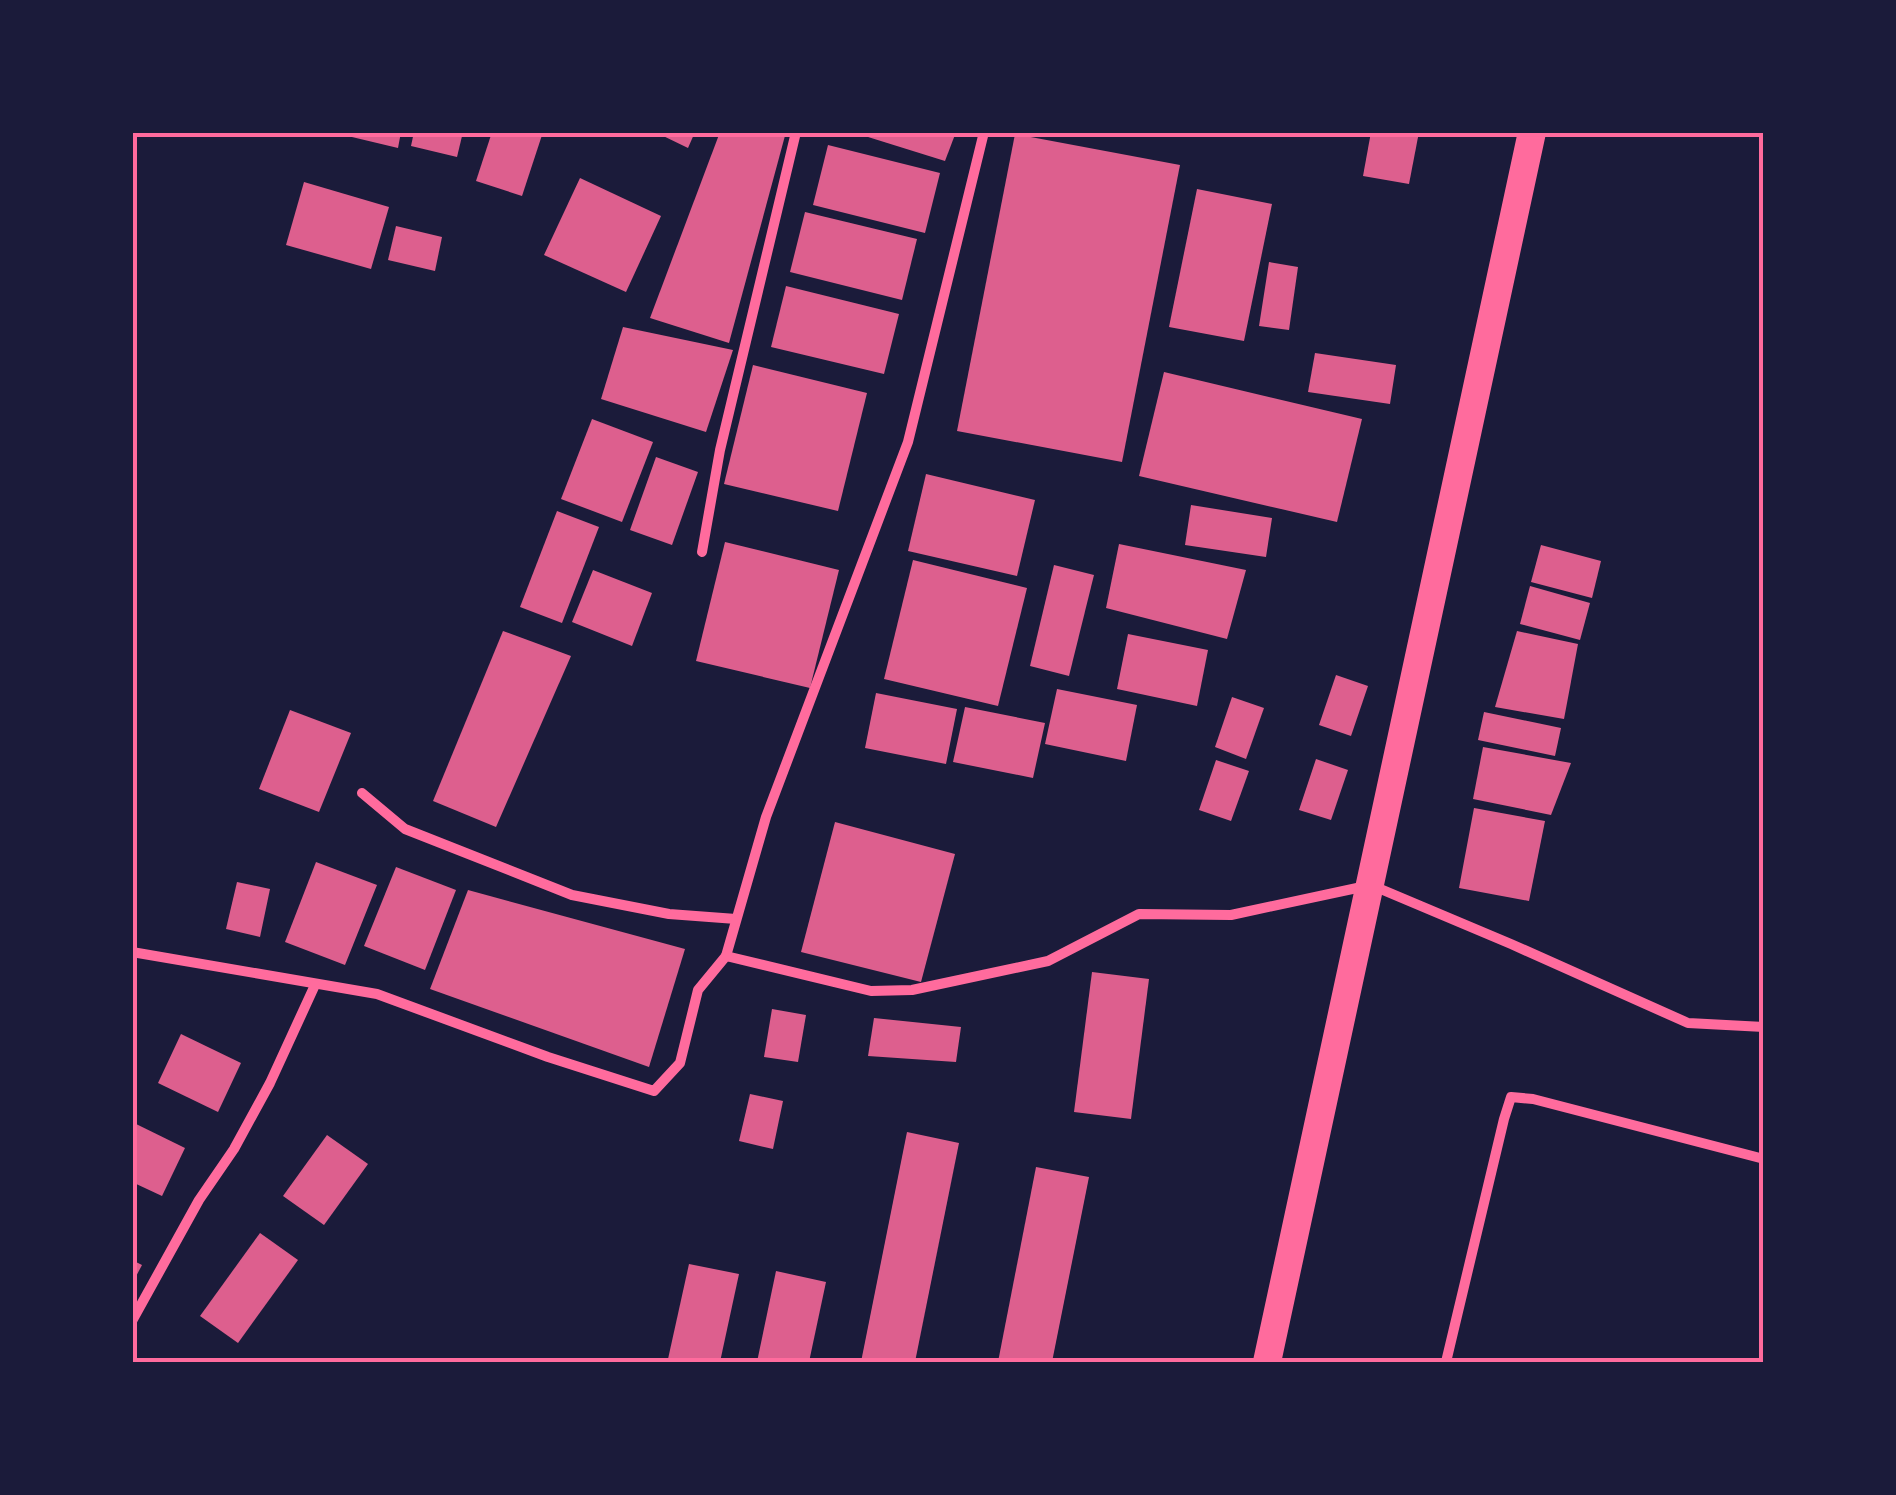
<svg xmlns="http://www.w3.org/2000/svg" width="1896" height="1495" viewBox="0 0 1896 1495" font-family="'IBM Plex Sans',sans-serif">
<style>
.building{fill:#dd5f8e}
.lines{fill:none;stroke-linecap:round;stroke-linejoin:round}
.minor{stroke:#ff6b9d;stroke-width:10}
.trunk{stroke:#ff6b9d;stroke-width:28}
.neatline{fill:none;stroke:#ff6b9d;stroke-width:4}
</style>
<rect width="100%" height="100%" fill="#1b1b3a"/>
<g class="building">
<polygon points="331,132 401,132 398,148"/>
<polygon points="414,132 463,132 457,157 411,146"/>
<polygon points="492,132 543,132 522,196 476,181"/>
<polygon points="655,132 695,132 688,148"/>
<polygon points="720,132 786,132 729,343 650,318"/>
<polygon points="852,132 956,132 945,161"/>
<polygon points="1371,132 1419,132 1409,184 1363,176"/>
<polygon points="1015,134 1180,165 1122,462 957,431"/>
<polygon points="828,145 940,173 925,233 813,205"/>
<polygon points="580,178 661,216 626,292 544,255"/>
<polygon points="304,182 389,207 371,269 286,245"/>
<polygon points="1197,189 1272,204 1244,341 1169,327"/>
<polygon points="805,212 917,239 902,300 790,272"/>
<polygon points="396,226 442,237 435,271 388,260"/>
<polygon points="1269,262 1298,267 1289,330 1259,326"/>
<polygon points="786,286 899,314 884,374 771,347"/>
<polygon points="623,327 733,350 706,432 601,399"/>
<polygon points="1315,353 1396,365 1390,404 1308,392"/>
<polygon points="753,365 867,393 838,511 724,484"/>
<polygon points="1164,372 1362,419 1337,522 1139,476"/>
<polygon points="592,419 653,442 622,522 561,499"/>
<polygon points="656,457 698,472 672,545 630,530"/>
<polygon points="926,474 1035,500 1017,576 908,551"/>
<polygon points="1191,505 1272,518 1266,557 1185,545"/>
<polygon points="557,511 599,527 562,623 520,607"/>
<polygon points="725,542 839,570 810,688 696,661"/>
<polygon points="1119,544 1246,570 1227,639 1106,608"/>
<polygon points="1541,545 1601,561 1592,598 1531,582"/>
<polygon points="913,560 1027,588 998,706 884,679"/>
<polygon points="1054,565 1094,575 1069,676 1030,666"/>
<polygon points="593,570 652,593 632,646 572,622"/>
<polygon points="1530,586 1590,603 1580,640 1520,624"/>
<polygon points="503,631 571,656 496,827 433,801"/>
<polygon points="1517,631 1578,644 1564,719 1495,707"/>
<polygon points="1128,634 1208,650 1197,706 1117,689"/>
<polygon points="1336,675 1368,686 1351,736 1319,725"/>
<polygon points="1057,689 1137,705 1126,761 1045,744"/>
<polygon points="876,693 957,709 946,764 865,748"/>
<polygon points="1232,697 1264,708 1246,759 1215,747"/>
<polygon points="965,707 1045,723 1033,778 953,762"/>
<polygon points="290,710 351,733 319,812 259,789"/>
<polygon points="1484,712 1561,728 1555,756 1478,740"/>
<polygon points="1483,747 1571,763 1551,815 1473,799"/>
<polygon points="1316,759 1348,770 1331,820 1299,810"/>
<polygon points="1216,760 1249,771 1231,821 1199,810"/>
<polygon points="1474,808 1545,821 1529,901 1459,888"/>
<polygon points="835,822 955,854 921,982 801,952"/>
<polygon points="316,862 377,885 345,965 285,942"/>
<polygon points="396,867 456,890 425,970 364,946"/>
<polygon points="237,882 270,889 260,937 226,929"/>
<polygon points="468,890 685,949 649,1067 430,989"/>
<polygon points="1092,972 1149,979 1131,1119 1074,1112"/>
<polygon points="772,1009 806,1015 798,1062 764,1057"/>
<polygon points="874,1018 961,1027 956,1062 868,1056"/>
<polygon points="181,1034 241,1063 218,1112 158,1083"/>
<polygon points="750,1094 783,1101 773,1149 739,1141"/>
<polygon points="132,1122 185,1148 162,1196 132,1182"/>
<polygon points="907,1132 959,1143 915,1362 861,1362"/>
<polygon points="327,1135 368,1164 324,1225 283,1196"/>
<polygon points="1036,1167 1089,1177 1052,1362 998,1362"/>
<polygon points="260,1233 298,1260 238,1343 200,1316"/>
<polygon points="132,1260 142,1265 132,1284"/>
<polygon points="689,1264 739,1274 720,1362 683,1362 668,1359"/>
<polygon points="776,1271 826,1282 809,1362 757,1362"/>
</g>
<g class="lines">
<g class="minor">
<polyline points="702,552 720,450 796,132"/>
<polyline points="362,793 405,829 572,895 669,914 736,919"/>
<polyline points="132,952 377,994 548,1057 654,1091 680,1063 698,990 726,956 871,991 912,990 1048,961 1139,914 1231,915 1371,885 1511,944 1688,1023 1764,1027"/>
<polyline points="726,956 766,817 908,442 984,132"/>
<polyline points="132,1321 199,1200 234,1149 270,1083 315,985"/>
<polyline points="1446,1362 1504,1119 1511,1097 1533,1099 1764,1159"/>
</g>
<polyline class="trunk" points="1267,1362 1532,132"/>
</g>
<rect width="1896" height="1495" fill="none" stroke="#1b1b3a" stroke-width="270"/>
<rect x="135" y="135" width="1626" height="1225" class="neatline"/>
</svg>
